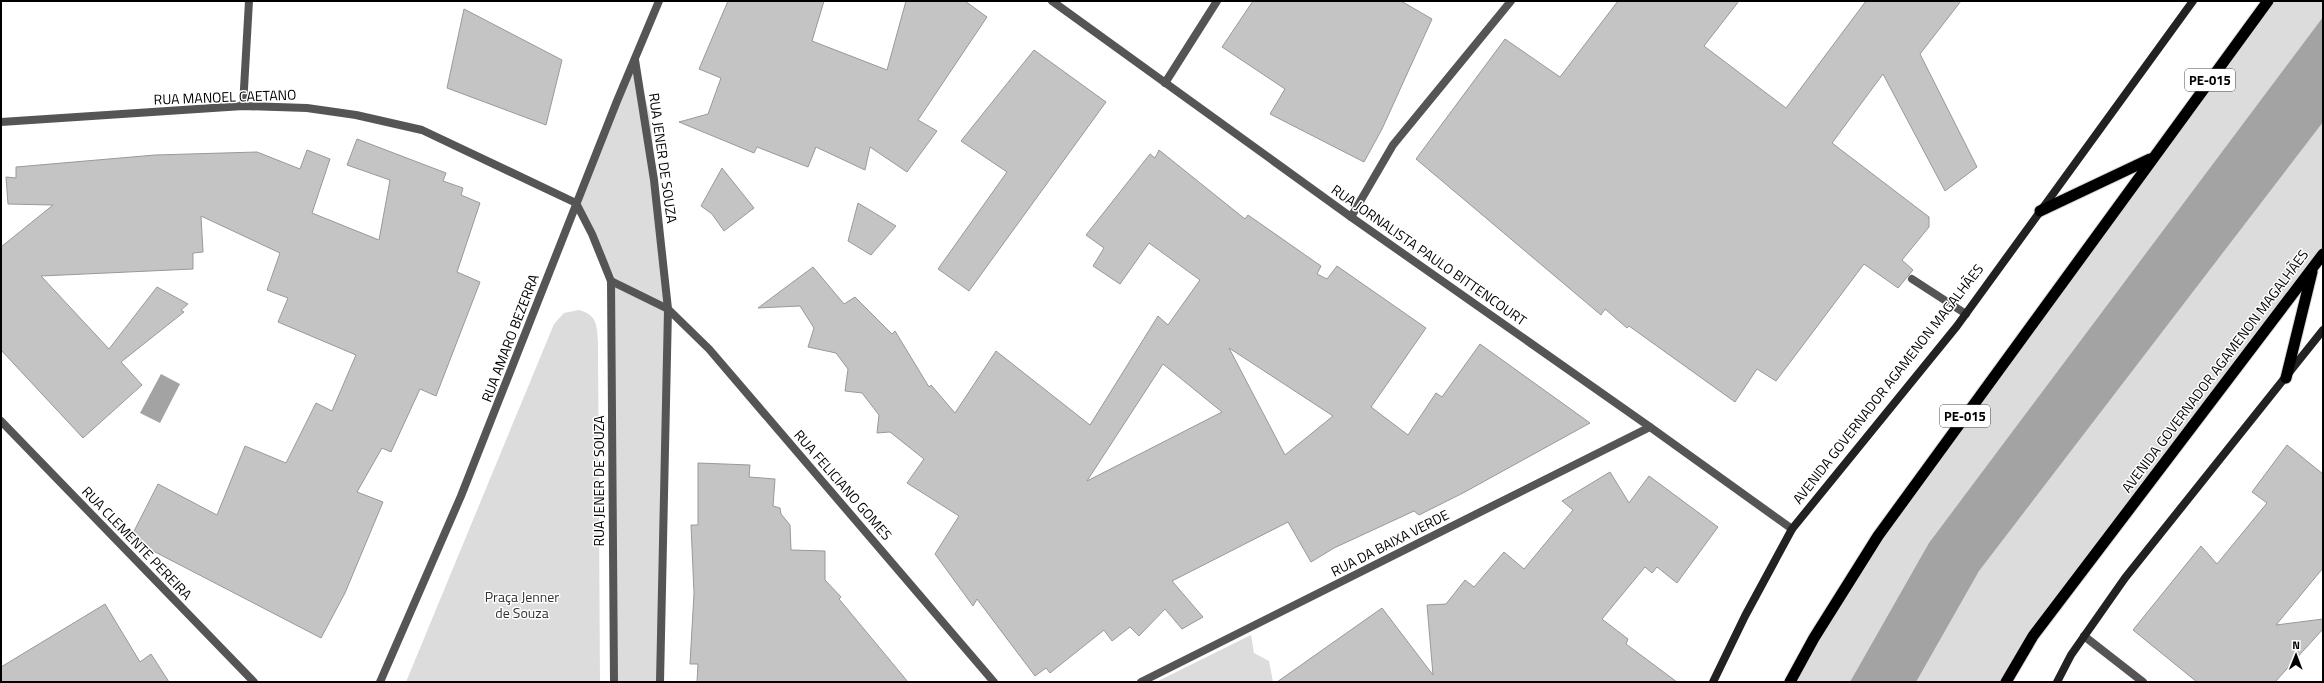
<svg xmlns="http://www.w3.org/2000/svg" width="2324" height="683" viewBox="0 0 2324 683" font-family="'Titillium Web',sans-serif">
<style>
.green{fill:#dcdcdc}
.water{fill:#a3a3a3}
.building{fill:#c4c4c4;stroke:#999;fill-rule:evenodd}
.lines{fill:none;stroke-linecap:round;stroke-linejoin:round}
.trunk-casing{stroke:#dbdbdb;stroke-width:13}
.service{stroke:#555;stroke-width:8}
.minor{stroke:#555;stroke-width:8}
.tertiary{stroke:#555;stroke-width:8}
.secondary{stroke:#222;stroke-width:8}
.trunk{stroke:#000;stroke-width:11}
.labels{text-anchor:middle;stroke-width:3;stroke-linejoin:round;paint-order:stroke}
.shield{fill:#fff;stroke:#4c4c4c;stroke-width:1}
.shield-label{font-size:13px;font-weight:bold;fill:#000}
.street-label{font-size:14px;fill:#000;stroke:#fff}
.park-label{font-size:14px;fill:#333;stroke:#fff}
</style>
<rect width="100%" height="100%" fill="#fff"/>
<g class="green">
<polygon points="2269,1 2323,1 2323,254 2033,636 2006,682 1790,682 1878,536"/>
<polygon points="635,60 650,116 656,177 664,303 663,524 660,682 614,682 614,276 579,205"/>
<path d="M579 310C597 315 597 325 598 342L600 682H406L554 324 564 313Z"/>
<polygon points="1251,635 1254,653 1269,661 1273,682 1156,682"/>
</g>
<g class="water">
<polygon points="2323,17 2323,122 1979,571 1916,682 1850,682 1929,543"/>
<polygon points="161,374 180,384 160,423 140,413"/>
</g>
<g class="building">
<polygon points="728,1 824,1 812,41 887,70 906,1 965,1 987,17 918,120 937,131 907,172 870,147 865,170 816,147 808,167 757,147 754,153 679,122 708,114 721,78 699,69"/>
<polygon points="1253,1 1401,1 1432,19 1382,129 1364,162 1270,114 1285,89 1222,47"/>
<polygon points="1618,1 1739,1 1704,46 1786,108 1866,1 1961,1 1920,54 1977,167 1945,191 1883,74 1832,143 1929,217 1929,227 1902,260 1913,270 1898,288 1864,264 1776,381 1757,369 1735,402 1629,326 1627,328 1605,309 1601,315 1416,159 1505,39 1560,77"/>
<polygon points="464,9 562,60 546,125 447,88"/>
<polygon points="1034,50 1106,102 969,291 938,269 1007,172 961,141"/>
<polygon points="357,139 446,173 443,181 463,188 461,195 480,203 457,272 480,282 436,396 420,389 391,452 382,448 357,492 383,502 345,593 321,638 130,539 158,484 217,515 245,446 286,463 316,403 332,411 356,355 278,322 288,298 267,290 280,253 201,216 203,252 193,253 193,269 41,276 109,349 157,287 188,304 181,310 184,312 121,362 142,385 83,438 1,350 1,247 53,205 8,204 6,177 16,178 16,167 155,155 257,152 300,169 307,150 330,159 312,213 379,240 390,180 347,165"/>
<path d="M1159 150 1245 219 1248 215 1321 266 1317 274 1327 279 1337 266 1426 328 1371 407 1408 435 1436 393 1442 397 1480 344 1590 423 1463 493 1419 515 1414 511 1334 548 1311 562 1288 522 1172 581 1203 617 1182 629 1165 609 1139 636 1130 627 1112 641 1104 630 1050 673 1046 668 1035 676 977 599 973 606 935 554 959 516 907 483 924 459 890 432 877 433 879 415 862 393 845 391 848 369 836 353 808 347 814 328 800 306 758 308 813 267 844 304 855 297 892 334 895 331 929 387 931 385 955 413 996 351 1090 425 1158 316 1168 325 1200 280 1149 243 1120 284 1093 266 1104 248 1086 235 1150 154 1155 158ZM1229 348 1333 416 1285 455ZM1163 364 1222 412 1087 481Z"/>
<polygon points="722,168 754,208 724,231 712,214 701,206"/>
<polygon points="858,203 896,226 871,255 848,241"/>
<polygon points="2287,445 2323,474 2323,568 2276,625 2323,619 2323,629 2275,682 2197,682 2133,630 2201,546 2217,564 2267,503 2252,492"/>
<polygon points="698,463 750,465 749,477 775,479 773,506 780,508 781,514 790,525 791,550 825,551 825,580 841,597 839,599 908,682 697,682 698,664 690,664 694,593 691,525 698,525"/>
<polygon points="1610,472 1629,503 1649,476 1718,527 1677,583 1657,567 1652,573 1645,567 1602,619 1628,639 1626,644 1677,682 1277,682 1382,608 1433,675 1427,605 1446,604 1465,580 1474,587 1504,552 1524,569 1573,510 1562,501"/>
<polygon points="105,604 140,662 151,654 169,682 1,682 1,667"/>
</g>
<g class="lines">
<g class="trunk-casing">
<g id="trunk">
<polyline points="2040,211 2150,159"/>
<polyline points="2286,378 2312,272"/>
<polyline points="1790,682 1814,638 1878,536 2268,1"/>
<polyline points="2006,682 2033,636 2323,254"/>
</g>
</g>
<g class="service">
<polyline points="1351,217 1393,145 1511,1"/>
<polyline points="1912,279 1966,314"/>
<polyline points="2084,636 2143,682"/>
</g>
<g class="minor">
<polyline points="1052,1 1351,217 1650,427"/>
<polyline points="1165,83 1217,1"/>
<polyline points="243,106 249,1"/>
<polyline points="611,281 668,309 709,349 994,682"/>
</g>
<g class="tertiary">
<polyline points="635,60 654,180 668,309 660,682"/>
<polyline points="1,122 243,106 307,108 356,115 422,130 576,203"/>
<polyline points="576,203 592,234 611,281 614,682"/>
<polyline points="1,421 254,682"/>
<polyline points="380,682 461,496 617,101 659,1"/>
<polyline points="1141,682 1650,427 1792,529"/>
</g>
<g class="secondary">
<polyline points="1713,682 1745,616 1792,529 1957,326 2193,1"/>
<polyline points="2057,682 2071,655 2125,578 2323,330"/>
</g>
<use href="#trunk" class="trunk"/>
</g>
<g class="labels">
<g class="shield">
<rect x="2185" y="69" width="50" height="22" rx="3"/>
<rect x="1940" y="405" width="50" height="22" rx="3"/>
</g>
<g class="shield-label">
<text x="2210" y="85">PE-015</text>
<text x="1965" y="421">PE-015</text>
</g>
<g class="street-label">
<text transform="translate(225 97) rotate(-2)" y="5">RUA MANOEL CAETANO</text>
<text transform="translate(663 158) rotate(82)" y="5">RUA JENER DE SOUZA</text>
<text transform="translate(1429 255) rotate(35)" y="5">RUA JORNALISTA PAULO BITTENCOURT</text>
<text transform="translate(510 338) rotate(-69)" y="5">RUA AMARO BEZERRA</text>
<text transform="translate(2215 371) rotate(-53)" y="5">AVENIDA GOVERNADOR AGAMENON MAGALHÃES</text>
<text transform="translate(1888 384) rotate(-52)" y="5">AVENIDA GOVERNADOR AGAMENON MAGALHÃES</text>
<text transform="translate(599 481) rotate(-90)" y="5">RUA JENER DE SOUZA</text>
<text transform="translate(843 485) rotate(49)" y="5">RUA FELICIANO GOMES</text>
<text transform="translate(137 543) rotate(46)" y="5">RUA CLEMENTE PEREIRA</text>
<text transform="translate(1390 543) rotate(-27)" y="5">RUA DA BAIXA VERDE</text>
</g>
<g class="park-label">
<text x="522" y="602">Praça Jenner<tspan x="522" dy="16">de Souza</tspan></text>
</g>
</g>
<rect width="2324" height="683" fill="none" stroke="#000000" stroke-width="4"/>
<g transform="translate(2296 655) rotate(1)" stroke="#ffffff" stroke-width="3" paint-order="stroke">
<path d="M0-3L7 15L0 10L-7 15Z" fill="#000000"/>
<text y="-6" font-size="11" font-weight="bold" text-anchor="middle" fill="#000000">N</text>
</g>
</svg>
